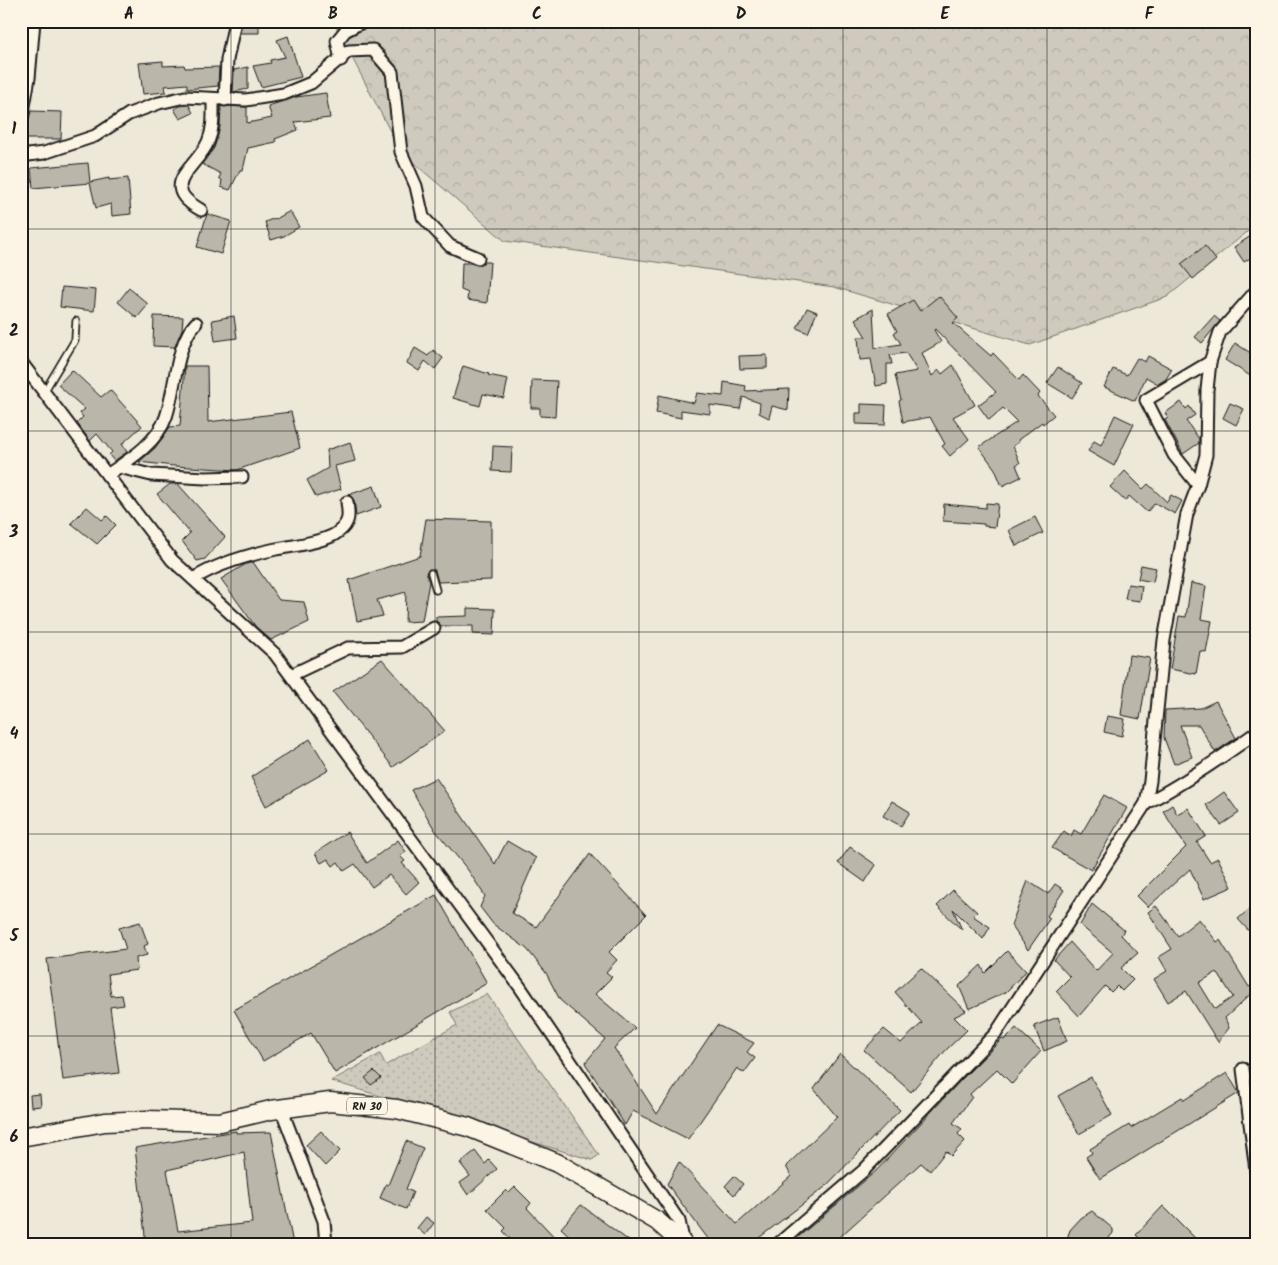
<svg xmlns="http://www.w3.org/2000/svg" width="1278" height="1265" viewBox="0 0 1278 1265" font-family="Kalam,sans-serif">
<style>
.forest{fill:url(#forest-crowns);stroke:#76736c}
.park{fill:url(#park-dots);stroke:#76736c}
.building{fill:#bab6aa;stroke:#1c1c1c;fill-rule:evenodd}
.lines{fill:none;stroke-linecap:round;stroke-linejoin:round}
.service-casing{stroke:#1c1c1c;stroke-width:9}
.minor-casing{stroke:#1c1c1c;stroke-width:15}
.primary-casing{stroke:#1c1c1c;stroke-width:21}
.service{stroke:#fcf5e5;stroke-width:5.5}
.minor{stroke:#fcf5e5;stroke-width:11}
.primary{stroke:#fcf5e5;stroke-width:18}
.grid{fill:none;stroke:#1c1c1c;stroke-width:1;stroke-opacity:0.55}
.labels{text-anchor:middle;stroke-width:4;stroke-linejoin:round;paint-order:stroke}
.shield{fill:#fcf5e5;stroke:#5f5d58;stroke-width:1}
.shield-label{font-size:11px;font-weight:bold;fill:#1c1c1c}
.neatline{fill:none;stroke:#1c1c1c;stroke-width:2}
.grid-label{font-size:16px;text-anchor:middle;font-weight:bold;fill:#1c1c1c}
</style>
<defs>
<pattern id="forest-crowns" width="20" height="18" patternUnits="userSpaceOnUse" patternTransform="scale(1.25)"><rect width="20" height="18" fill="#cfcabd"/><path d="M2 6a3 3 0 1 1 6 0M12 15a3 3 0 1 1 6 0" fill="none" stroke="#b1ada2"/></pattern>
<pattern id="park-dots" width="8" height="8" patternUnits="userSpaceOnUse" patternTransform="scale(1.25)"><rect width="8" height="8" fill="#cfcabd"/><path d="M2 2h.1M6 6h.1" fill="none" stroke="#b1ada2" stroke-width="1.8" stroke-linecap="round"/></pattern>
</defs>
<rect width="100%" height="100%" fill="#eee8d9"/>
<filter id="ink" filterUnits="userSpaceOnUse"><feTurbulence type="fractalNoise" baseFrequency=".02" numOctaves="2"/><feDisplacementMap in="SourceGraphic" scale="10" xChannelSelector="R" yChannelSelector="G"/><feConvolveMatrix kernelMatrix="1 2 1 2 8 2 1 2 1" color-interpolation-filters="sRGB"/></filter>
<g filter="url(#ink)">
<polygon class="forest" points="333,21 1257,21 1257,224 1167,297 1030,345 834,287 505,241 401,152"/>
<polygon class="park" points="487,994 599,1155 592,1160 331,1081 380,1054 386,1065 457,1025 450,1012"/>
<g class="building">
<polygon points="242,21 259,21 259,33 240,33"/>
<polygon points="288,36 301,77 261,87 253,66 271,63 270,60 285,57 277,40"/>
<polygon points="163,61 163,66 184,65 185,68 219,67 218,86 187,89 187,84 165,86 166,92 143,94 139,63"/>
<polygon points="248,67 248,89 233,92 234,70"/>
<polygon points="326,93 330,118 295,122 298,130 275,139 276,142 248,148 243,170 240,170 230,190 221,187 222,180 219,178 221,174 202,164 214,148 217,139 220,127 221,106 247,107 247,123 272,118 268,106 296,97"/>
<polygon points="189,105 193,113 180,119 174,109 180,106"/>
<polygon points="31,111 62,112 61,139 21,139 21,130 27,127"/>
<polygon points="88,163 90,182 109,178 109,180 128,178 131,214 112,216 111,204 96,208 90,183 33,188 31,168"/>
<polygon points="290,211 299,227 284,236 271,240 265,222 275,218 276,219"/>
<polygon points="207,214 231,221 221,254 197,247"/>
<polygon points="1257,232 1257,254 1244,262 1234,247"/>
<polygon points="1205,246 1216,260 1193,279 1181,264"/>
<polygon points="484,262 490,262 487,303 467,300 468,293 461,290 462,263 470,263 478,265"/>
<polygon points="62,287 96,290 94,311 60,307"/>
<polygon points="129,288 147,303 147,306 137,318 118,302"/>
<polygon points="939,296 958,318 953,323 991,356 993,353 1019,380 1023,375 1040,393 1038,396 1054,415 1043,424 1042,422 1018,440 1019,442 1013,446 1020,463 1016,465 1021,477 1002,486 995,469 979,447 1017,422 1003,408 989,420 978,405 996,392 935,329 934,330 941,342 922,353 932,376 939,370 942,374 953,365 975,405 953,417 969,439 950,456 942,446 945,444 930,417 903,422 899,401 901,400 895,375 917,371 906,353 890,355 892,364 887,364 887,384 876,386 871,359 860,360 858,337 866,337 855,319 873,309 875,348 901,344 894,333 897,331 888,314 913,300 920,311"/>
<polygon points="807,308 817,312 808,333 797,328"/>
<polygon points="154,316 183,317 182,329 175,347 153,346"/>
<polygon points="234,316 237,338 215,341 212,320"/>
<polygon points="1214,316 1220,321 1202,343 1195,337"/>
<polygon points="1235,343 1257,357 1257,370 1252,377 1225,360"/>
<polygon points="415,348 428,356 433,350 443,358 435,369 425,361 419,371 407,363"/>
<polygon points="767,355 767,368 740,369 739,356"/>
<polygon points="1148,356 1172,369 1166,379 1158,384 1146,377 1135,401 1104,387 1113,369 1127,375 1137,358 1145,362"/>
<polygon points="185,366 207,366 208,422 291,412 300,448 237,470 174,466 139,462 155,448 170,427 180,426"/>
<polygon points="463,366 489,374 488,375 508,379 504,398 483,394 480,406 453,398"/>
<polygon points="1058,367 1082,383 1072,398 1047,383"/>
<polygon points="72,370 101,397 110,390 142,426 122,444 127,452 114,461 109,455 112,452 97,434 90,441 77,423 83,417 80,413 85,409 58,385"/>
<polygon points="532,380 557,381 555,417 540,416 540,408 531,408"/>
<polygon points="724,382 746,386 745,391 789,389 788,410 772,406 769,418 759,413 760,403 743,397 740,409 710,405 710,414 681,410 681,418 656,413 659,395 694,403 697,393 723,396"/>
<polygon points="1181,402 1186,409 1189,406 1195,415 1186,421 1199,439 1199,443 1183,454 1165,420 1168,418 1165,413"/>
<polygon points="1230,403 1244,409 1236,425 1223,418"/>
<polygon points="861,404 886,405 885,425 856,424 856,413 861,413"/>
<polygon points="1115,415 1134,424 1114,466 1088,451 1094,441 1101,445"/>
<polygon points="350,442 355,461 335,466 341,489 316,497 307,480 328,468 327,450"/>
<polygon points="493,446 512,447 511,472 492,471"/>
<polygon points="1125,471 1143,489 1148,484 1167,502 1171,495 1182,501 1175,514 1155,503 1147,512 1129,496 1125,501 1110,487"/>
<polygon points="170,484 178,484 225,537 205,559 197,561 182,541 190,533 157,494"/>
<polygon points="374,486 381,507 356,516 354,500 348,495"/>
<polygon points="986,503 998,504 995,527 984,526 984,524 943,521 944,504 986,508"/>
<polygon points="87,507 102,520 107,516 116,525 97,544 71,523"/>
<polygon points="1035,517 1043,533 1016,546 1009,530"/>
<polygon points="426,519 491,521 491,580 438,582 435,570 429,569 426,572 429,582 422,621 405,622 406,592 377,600 383,616 357,621 349,580 420,556"/>
<polygon points="253,562 279,600 304,602 309,622 271,640 256,627 221,579 246,564"/>
<polygon points="1141,565 1156,568 1153,582 1138,579"/>
<polygon points="1191,583 1206,586 1201,619 1212,621 1206,652 1200,651 1196,674 1170,669 1179,616 1186,617"/>
<polygon points="1128,584 1142,586 1140,601 1125,599"/>
<polygon points="467,608 495,609 494,635 473,634 473,626 441,626 436,621 436,617 467,616"/>
<polygon points="1129,655 1150,658 1140,719 1121,715"/>
<polygon points="382,659 445,731 393,767 333,692"/>
<polygon points="1216,701 1236,738 1215,752 1199,725 1180,725 1192,757 1174,764 1164,738 1165,710 1201,708"/>
<polygon points="1107,716 1125,719 1122,736 1104,732"/>
<polygon points="310,739 329,770 266,806 251,777"/>
<polygon points="436,778 495,864 507,841 536,858 512,913 536,927 590,854 646,915 609,952 617,960 606,972 612,977 595,994 635,1028 614,1048 657,1114 717,1025 754,1043 747,1052 755,1058 744,1073 737,1068 688,1139 633,1111 625,1125 585,1063 605,1039 560,1000 546,973 527,949 493,924 480,907 485,896 468,870 435,830 411,790"/>
<polygon points="1224,792 1239,813 1221,825 1206,805"/>
<polygon points="1104,795 1127,808 1091,870 1052,848 1064,831 1071,836 1074,830 1081,834"/>
<polygon points="892,801 910,812 901,826 883,816"/>
<polygon points="1172,805 1177,814 1188,808 1206,836 1197,842 1210,862 1218,858 1232,887 1204,899 1190,869 1148,907 1137,896 1186,847 1163,811"/>
<polygon points="347,832 367,863 398,840 406,852 400,856 405,861 402,863 419,882 406,894 389,875 372,887 355,864 344,871 338,862 333,866 328,859 321,863 315,853"/>
<polygon points="850,847 876,865 865,882 838,863"/>
<polygon points="1028,881 1048,894 1055,884 1064,890 1047,916 1050,918 1028,950 1011,925"/>
<polygon points="953,890 977,912 973,916 990,927 983,939 953,909 962,930 937,906"/>
<polygon points="436,895 487,983 335,1073 311,1033 263,1061 234,1010"/>
<polygon points="1257,902 1257,940 1238,919"/>
<polygon points="1092,904 1124,930 1121,935 1138,953 1121,968 1133,980 1122,991 1117,986 1111,992 1105,986 1079,1016 1056,991 1070,977 1054,960 1070,942 1096,971 1113,953 1080,925"/>
<path d="M1156 906 1178 936 1199 919 1217 942 1220 940 1249 987 1254 984 1257 988 1225 1018 1229 1028 1218 1042 1186 991 1168 1002 1154 979 1167 971 1159 957 1172 949 1148 912ZM1217 972 1233 997 1215 1009 1199 983Z"/>
<polygon points="140,922 148,944 144,946 147,955 136,958 137,970 108,974 111,996 122,995 124,1005 110,1007 119,1073 63,1080 47,959 126,949 119,928"/>
<polygon points="1007,951 1026,971 1006,992 969,1009 959,986 981,965 985,973"/>
<polygon points="921,968 966,1011 954,1017 967,1030 946,1050 911,1092 864,1050 884,1029 901,1043 922,1023 895,992"/>
<polygon points="1058,1017 1067,1041 1044,1051 1034,1026"/>
<polygon points="1016,1028 1041,1051 1012,1084 997,1069 970,1094 972,1097 953,1123 962,1129 958,1134 965,1141 951,1156 946,1151 930,1171 921,1163 832,1244 790,1244 876,1171 961,1080 1002,1039 1004,1040"/>
<polygon points="840,1054 900,1110 825,1187 751,1244 712,1244 667,1184 679,1162 737,1224 791,1176 786,1166 837,1117 814,1089"/>
<polygon points="374,1071 381,1078 371,1085 365,1078"/>
<polygon points="1227,1073 1239,1093 1100,1179 1086,1157 1092,1153 1090,1149 1129,1125 1131,1128 1182,1097 1184,1100"/>
<polygon points="1091,1077 1112,1115 1079,1134 1058,1096"/>
<polygon points="40,1094 41,1106 31,1107 30,1095"/>
<path d="M236 1131V1133L271 1132 293 1244H146L135 1148ZM244 1152 252 1223 178 1231 167 1170Z"/>
<polygon points="321,1131 340,1151 325,1166 306,1145"/>
<polygon points="406,1141 423,1148 406,1189 413,1192 406,1209 380,1198 386,1184 388,1185"/>
<polygon points="475,1151 485,1164 489,1160 497,1169 468,1195 460,1183 470,1176 460,1163"/>
<polygon points="734,1176 743,1184 734,1195 725,1186"/>
<polygon points="515,1187 531,1203 527,1208 561,1244 515,1244 503,1231 506,1228 487,1209 506,1190 509,1193"/>
<polygon points="581,1205 633,1244 578,1244 561,1228"/>
<polygon points="1163,1206 1201,1244 1145,1244 1136,1235"/>
<polygon points="1092,1211 1113,1229 1113,1233 1104,1244 1065,1244 1070,1230 1081,1218"/>
<polygon points="426,1217 434,1223 425,1235 417,1228"/>
</g>
<g class="lines">
<g class="service-casing">
<g id="service">
<polyline points="44,392 75,340 76,321"/>
<polyline points="431,573 436,590"/>
</g>
</g>
<g class="minor-casing">
<g id="minor">
<polyline points="341,60 337,41 345,31 364,21"/>
<polyline points="225,100 227,60 235,21"/>
<polyline points="21,123 29,78 34,21"/>
<polyline points="21,156 44,153 95,136 129,114 159,103 185,97 246,100 284,94 311,83 349,51 373,50 392,72 401,152 416,186 423,217 450,246 478,258"/>
<path d="M201 210C156 185 196 169 208 142 214 128 213 115 213 100"/>
<polyline points="21,362 172,560 275,654 520,987 679,1221 684,1244"/>
<polyline points="119,467 151,475 205,478 242,477"/>
<path d="M107 475C129 460 157 443 166 417 176 388 175 345 196 323"/>
<polyline points="1198,485 1174,455 1146,400 1210,362"/>
<path d="M193 579C217 564 248 555 276 549 291 546 327 542 338 532 350 523 349 515 347 502"/>
<polyline points="291,675 348,648 402,647 434,628"/>
<path d="M1146 803C1185 783 1221 758 1257 732"/>
<polyline points="1243,1069 1257,1178"/>
<polyline points="281,1108 324,1221 326,1244"/>
<polyline points="778,1244 863,1171 996,1033 1146,803 1150,781 1164,640 1187,514 1198,485 1206,455 1207,390 1210,362 1220,332 1257,290"/>
<polyline points="1253,1244 1257,1241"/>
</g>
</g>
<g class="primary-casing">
<polyline id="primary" points="21,1137 105,1122 147,1120 220,1122 271,1110 330,1102 397,1109 468,1127 557,1163 657,1221 683,1244"/>
</g>
<use href="#service" class="service"/>
<use href="#minor" class="minor"/>
<use href="#primary" class="primary"/>
</g>
</g>
<path class="grid" d="M231 21V1244M435 21V1244M639 21V1244M843 21V1244M1047 21V1244M21 229H1257M21 431H1257M21 632H1257M21 834H1257M21 1036H1257"/>
<g class="labels">
<rect class="shield" x="347" y="1097.5" width="40" height="17" rx="4"/>
<g class="shield-label">
<text x="367" y="1110">RN 30</text>
</g>
</g>
<rect width="1278" height="1265" fill="none" stroke="#fcf5e5" stroke-width="55"/>
<rect x="28" y="28" width="1222" height="1210" class="neatline"/>
<g class="grid-label">
<text x="129" y="19">A</text>
<text x="333" y="19">B</text>
<text x="537" y="19">C</text>
<text x="741" y="19">D</text>
<text x="945" y="19">E</text>
<text x="1149" y="19">F</text>
<text x="14" y="134">1</text>
<text x="14" y="336">2</text>
<text x="14" y="537">3</text>
<text x="14" y="739">4</text>
<text x="14" y="941">5</text>
<text x="14" y="1142">6</text>
</g>
</svg>
